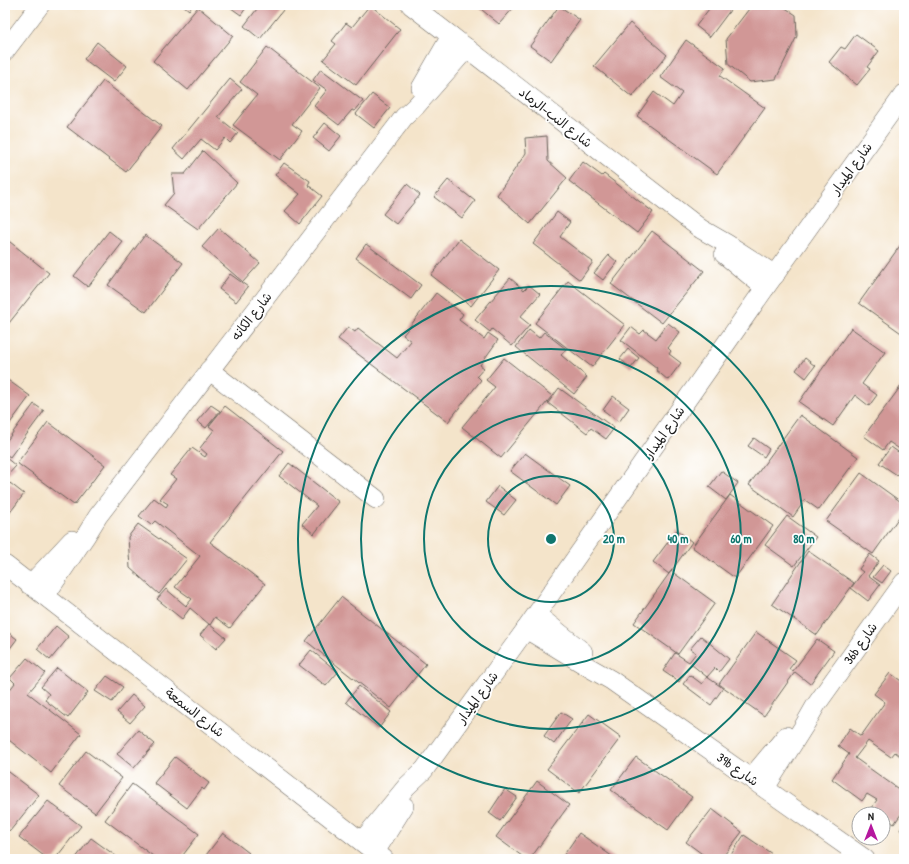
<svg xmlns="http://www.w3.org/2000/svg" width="909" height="864" viewBox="0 0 909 864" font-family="'Patrick Hand','Playpen Sans Arabic',sans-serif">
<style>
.building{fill:#d19796}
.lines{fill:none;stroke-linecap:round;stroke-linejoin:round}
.minor-casing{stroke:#686259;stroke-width:20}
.minor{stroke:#fff;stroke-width:19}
.ring{fill:none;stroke:#0f766e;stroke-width:2}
.labels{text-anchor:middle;stroke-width:3.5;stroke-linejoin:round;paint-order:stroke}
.street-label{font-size:13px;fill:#1c1c1c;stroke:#fff}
.centre{fill:#0f766e;stroke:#fff;stroke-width:2}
.ring-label{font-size:12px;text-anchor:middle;font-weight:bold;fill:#0f766e;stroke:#fff;stroke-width:3.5;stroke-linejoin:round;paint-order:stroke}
</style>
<rect width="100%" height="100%" fill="#fff"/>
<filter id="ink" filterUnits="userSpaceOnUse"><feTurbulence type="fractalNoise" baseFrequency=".025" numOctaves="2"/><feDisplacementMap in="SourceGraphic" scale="8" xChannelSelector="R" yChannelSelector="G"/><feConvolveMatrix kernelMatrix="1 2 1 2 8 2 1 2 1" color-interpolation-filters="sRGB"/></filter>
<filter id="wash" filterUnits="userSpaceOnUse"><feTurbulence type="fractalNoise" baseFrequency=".012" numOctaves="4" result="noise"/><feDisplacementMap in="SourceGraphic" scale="16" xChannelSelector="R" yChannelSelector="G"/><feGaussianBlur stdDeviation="0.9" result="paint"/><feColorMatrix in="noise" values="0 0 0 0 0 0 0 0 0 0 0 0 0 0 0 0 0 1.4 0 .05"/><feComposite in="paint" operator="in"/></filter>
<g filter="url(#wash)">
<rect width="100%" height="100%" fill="#f4e4ca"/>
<g id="blocks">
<g class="building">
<polygon points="183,5 193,5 189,10"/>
<polygon points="227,5 248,5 241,15"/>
<polygon points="260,5 287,5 260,39 244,26"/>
<polygon points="370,5 400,29 356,85 323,60 336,44 332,41 346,23 352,27"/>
<polygon points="476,5 516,5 499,24"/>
<polygon points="712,5 734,5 710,37 696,26"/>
<polygon points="752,5 781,5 796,15 797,36 776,79 750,82 728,64 726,39"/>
<polygon points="559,6 580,20 551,61 530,46"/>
<polygon points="198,7 233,36 188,90 153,61"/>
<polygon points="630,23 667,55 632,97 594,66"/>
<polygon points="856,34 879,51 867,67 870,69 857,85 829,62 841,47 845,49"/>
<polygon points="686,40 725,68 720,76 765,108 717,174 637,116 654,92 673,106 682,93 660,77"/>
<polygon points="97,42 127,66 114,82 84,59"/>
<polygon points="267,47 320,88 292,124 302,131 280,160 233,125 257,95 240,82"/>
<polygon points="321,69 363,101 355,111 352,110 339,125 314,106 327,90 313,80"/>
<polygon points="230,79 242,89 218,117 238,133 230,143 225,138 215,150 201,139 184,159 173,149"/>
<polygon points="103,81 162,126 126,172 67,127"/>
<polygon points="372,94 390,108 374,128 356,114"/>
<polygon points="325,123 341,136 329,151 313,138"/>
<polygon points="547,136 548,161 567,178 530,224 497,195 526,153 525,138"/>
<polygon points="203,151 237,183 198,229 164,205 174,193 172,174 185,174"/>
<polygon points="583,162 602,176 604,174 653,212 637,233 569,181"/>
<polygon points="284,163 310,181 308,185 322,196 300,224 285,211 300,194 275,175"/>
<polygon points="448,180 475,201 462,218 434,197"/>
<polygon points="407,184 420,195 396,224 383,214"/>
<polygon points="557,212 570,222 560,237 593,262 580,280 533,244"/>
<polygon points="219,228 260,263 243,282 202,247"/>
<polygon points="109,231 123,242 88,287 74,276"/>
<polygon points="652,231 704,271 662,323 611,284"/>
<polygon points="145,235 183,263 146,312 108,285"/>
<polygon points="5,238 49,273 5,328"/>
<polygon points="459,239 499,270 471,306 431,275"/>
<polygon points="904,240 904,335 859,303"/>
<polygon points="366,244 421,285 411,299 356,258"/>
<polygon points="609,255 617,262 603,280 594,273"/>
<polygon points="230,274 248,287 236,302 219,289"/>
<polygon points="510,278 524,290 529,285 540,294 520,317 530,325 512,346 492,329 490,332 475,320"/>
<polygon points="568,281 625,325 592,367 535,323"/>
<polygon points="436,293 463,314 459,320 484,339 488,333 498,340 480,365 484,368 477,376 481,380 448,422 338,339 348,327 355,332 358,328 397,358 411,341 403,335"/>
<polygon points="668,323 680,332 668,348 671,351 669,354 681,363 668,380 656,370 657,368 621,340 631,327 640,334 644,330 656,339"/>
<polygon points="851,328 885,352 862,384 877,395 869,406 855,395 833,426 799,402"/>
<polygon points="529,330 539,338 544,332 566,349 561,355 587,377 574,394 516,347"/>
<polygon points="628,349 639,358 631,368 620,359"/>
<polygon points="504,358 552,396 501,458 462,427 495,387 486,380"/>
<polygon points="805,358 815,366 806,378 796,370"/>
<polygon points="5,378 30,396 5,430"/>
<polygon points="904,382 904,452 889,442 883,450 864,436"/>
<polygon points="559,388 614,428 606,439 591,428 587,433 548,403"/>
<polygon points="613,396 629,408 619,422 603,410"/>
<polygon points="34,404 44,411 10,457 5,454 5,443"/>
<polygon points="211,405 220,411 206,428 197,421"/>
<polygon points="225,406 283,451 210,542 265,584 230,628 215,617 210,625 190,608 182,619 157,599 166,589 186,606 192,599 175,587 200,556 155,521 151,525 139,516 154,498 166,507 168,504 160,499 176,479 170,475 192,448 205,457 207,454 200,448 214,430 209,426"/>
<polygon points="800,415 858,457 819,510 805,500 793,517 749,485"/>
<polygon points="48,422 105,465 74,505 17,463"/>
<polygon points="754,438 769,449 764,457 748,446"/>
<polygon points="891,447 904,456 904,465 897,475 879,463"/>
<polygon points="525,453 570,486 556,505 510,471"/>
<polygon points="5,457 16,466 5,478"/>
<polygon points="289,463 339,502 314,534 302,524 317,506 279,476"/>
<polygon points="721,471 738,483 726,500 709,487"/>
<polygon points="861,473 904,504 904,510 873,554 826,521"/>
<polygon points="10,483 24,494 8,515 5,513 5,490"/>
<polygon points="498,486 516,500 504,515 486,502"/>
<polygon points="730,495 773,526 735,578 692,547"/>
<polygon points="787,516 816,537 794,566 765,545"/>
<polygon points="138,524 187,559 159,594 130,568 128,537"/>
<polygon points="677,530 692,542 669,574 653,562"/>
<polygon points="808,551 854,583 817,635 772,604"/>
<polygon points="870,554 879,561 868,576 880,585 868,601 851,588 863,572 859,569"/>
<polygon points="883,565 891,571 882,583 873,577"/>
<polygon points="671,571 715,603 678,654 634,623"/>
<polygon points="341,597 426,664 391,708 306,641"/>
<polygon points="209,624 226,638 216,649 200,635"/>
<polygon points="56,626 69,637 50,660 37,649"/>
<polygon points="5,630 17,639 5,655"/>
<polygon points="756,632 796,660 789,669 793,671 817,639 834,651 810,684 795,672 764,716 719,684"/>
<polygon points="701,636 729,659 719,672 715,668 707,677 691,664 679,682 663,671 675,653 689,662 696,653 690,649"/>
<polygon points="311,650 338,672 326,686 299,665"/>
<polygon points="27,658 45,673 28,693 81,734 51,773 5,737 5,696 15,683 10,678"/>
<polygon points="57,668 88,692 68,718 45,700 49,694 41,687"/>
<polygon points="890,673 904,683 904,759 895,752 891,757 868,741 855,758 904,793 904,810 894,824 883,816 883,814 880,814 871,808 877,800 867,794 862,801 832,779 849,754 838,746 850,728 861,736 885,702 874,694"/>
<polygon points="690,675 702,684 707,677 723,688 711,705 683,684"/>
<polygon points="107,676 123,687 112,702 95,691"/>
<polygon points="359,686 391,712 379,728 346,702"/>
<polygon points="132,695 145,706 130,723 117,712"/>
<polygon points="561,712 572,719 554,744 544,736"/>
<polygon points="589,714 621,737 579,793 547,769"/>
<polygon points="138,730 155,744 134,768 117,754"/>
<polygon points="86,751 122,778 95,813 59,786"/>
<polygon points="175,757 209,783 204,790 202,788 187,808 154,783"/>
<polygon points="636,757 692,797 668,830 611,790"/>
<polygon points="5,769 39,795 10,831 5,826"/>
<polygon points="537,781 569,805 530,859 526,859 496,837"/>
<polygon points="132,784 199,834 180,859 157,859 105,820"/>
<polygon points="505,789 517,797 500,821 489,813"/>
<polygon points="48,801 81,826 55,859 48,859 19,837"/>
<polygon points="712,809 742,832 721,859 709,859 686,842"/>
<polygon points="904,823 904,833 900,830"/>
<polygon points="223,833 249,853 244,859 203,859"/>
<polygon points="579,833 616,859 561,859"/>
<polygon points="744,835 775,856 773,859 728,859"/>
<polygon points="91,838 120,859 75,859"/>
</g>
</g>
</g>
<g filter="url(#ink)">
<use href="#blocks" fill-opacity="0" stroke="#686259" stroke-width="1"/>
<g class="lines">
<g class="minor-casing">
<g id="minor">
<polyline points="411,5 701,229 727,244 775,275"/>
<polyline points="5,51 40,5"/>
<polyline points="421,88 451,36"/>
<polyline points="724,254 765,288"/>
<polyline points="209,370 376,499"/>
<polyline points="5,565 384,859"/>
<polyline points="30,585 72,540"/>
<polyline points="45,596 85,537 98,516 404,117 416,106 467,48"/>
<polyline points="537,615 583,652"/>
<polyline points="526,629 590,668 611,680 865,859"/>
<polyline points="751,778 786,736"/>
<polyline points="765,788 804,726 816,705 904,582"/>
<polyline points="362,841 407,786 424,770 526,629 765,288 904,94"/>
<polyline points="375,852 404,806"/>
</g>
</g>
<use href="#minor" class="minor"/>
</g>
</g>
<g class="ring">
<circle cx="551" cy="539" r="63"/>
<circle cx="551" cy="539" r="127"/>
<circle cx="551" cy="539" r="190"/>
<circle cx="551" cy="539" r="253"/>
</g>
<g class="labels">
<g class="street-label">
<text transform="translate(556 117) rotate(38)" y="5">شارع النب-الرماد</text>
<text transform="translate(851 168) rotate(-54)" y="5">شارع الميدار</text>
<text transform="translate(251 316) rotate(-52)" y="5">شارع الكانه</text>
<text transform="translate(664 432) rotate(-55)" y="5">شارع الميدار</text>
<text transform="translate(860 643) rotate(-55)" y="5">36b شارع</text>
<text transform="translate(477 697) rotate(-54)" y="5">شارع الميدار</text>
<text transform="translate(195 712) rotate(38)" y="5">شارع السمعة</text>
<text transform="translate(738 769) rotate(35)" y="5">39b شارع</text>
</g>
</g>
<circle cx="551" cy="539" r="6" class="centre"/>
<g class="ring-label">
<text x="614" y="543">20 m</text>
<text x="678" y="543">40 m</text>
<text x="741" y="543">60 m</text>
<text x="804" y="543">80 m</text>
</g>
<rect width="909" height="864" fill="none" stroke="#fff" stroke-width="20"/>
<g transform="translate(871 826)"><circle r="19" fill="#ffffff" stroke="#a4a4a4"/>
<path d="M0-3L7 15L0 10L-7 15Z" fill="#b5179e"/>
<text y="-6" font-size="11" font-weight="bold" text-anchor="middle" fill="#1c1c1c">N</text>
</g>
</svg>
